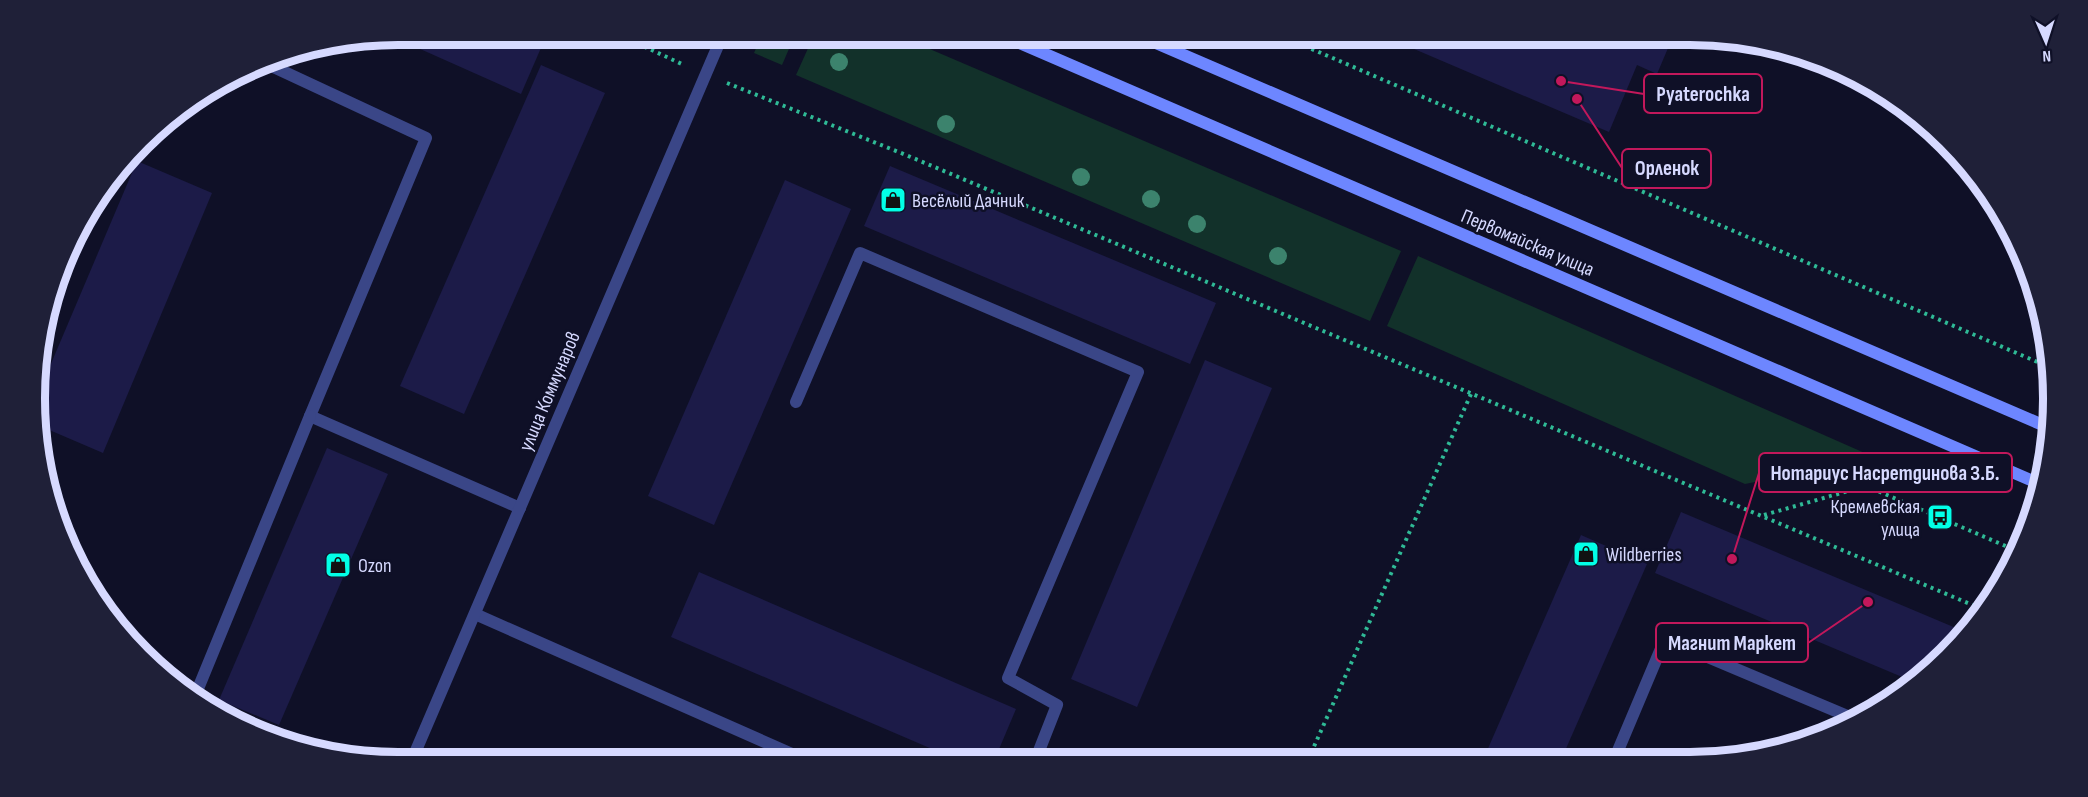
<svg xmlns="http://www.w3.org/2000/svg" width="2088" height="797" viewBox="0 0 2088 797" font-family="'Sofia Sans Condensed',sans-serif">
<style>
.green{fill:#12312a}
.building{fill:#1c1b48}
.lines{fill:none;stroke-linecap:round;stroke-linejoin:round}
.path{stroke:#2fba96;stroke-width:4;stroke-dasharray:3 4.5;stroke-linecap:butt}
.service{stroke:#3a4687;stroke-width:12}
.tertiary{stroke:#3a4687;stroke-width:12}
.secondary{stroke:#6d86ff;stroke-width:12}
.tree{fill:#3c836d}
.labels{text-anchor:middle;stroke-width:5;stroke-linejoin:round;paint-order:stroke}
.poi-label{font-size:20px;fill:#d6d9ff;stroke:#0f1027;text-anchor:start}
.street-label{font-size:20px;fill:#d6d9ff;stroke:#0f1027}
.rim{fill:none;stroke:#d6d9ff;stroke-width:8}
.leader{fill:none;stroke:#c2185b;stroke-width:2}
.callout-dot{fill:#c2185b;stroke:#0f1027;stroke-width:2}
.callout{fill:#0f1027;stroke:#c2185b;stroke-width:2}
.callout-label{font-size:21px;text-anchor:middle;font-weight:bold;fill:#d6d9ff}
</style>
<rect width="100%" height="100%" fill="#0f1027"/>
<g class="green">
<polygon points="762,35 795,35 782,65 754,53"/>
<polygon points="814,35 897,35 1401,251 1370,321 796,75"/>
<polygon points="1418,256 1876,458 1745,484 1387,326"/>
</g>
<g class="building">
<polygon points="398,34 547,34 521,94 391,36"/>
<polygon points="1379,34 1674,34 1657,74 1637,65 1609,132"/>
<polygon points="541,65 605,93 464,414 400,386"/>
<polygon points="137,161 212,193 103,453 40,426 39,392"/>
<polygon points="890,166 1216,303 1190,364 864,226"/>
<polygon points="785,180 851,209 714,525 648,496"/>
<polygon points="1205,360 1272,388 1137,707 1071,679"/>
<polygon points="327,448 388,474 279,725 219,700"/>
<polygon points="1681,512 1963,631 1930,672 1914,682 1655,573"/>
<polygon points="1581,535 1647,564 1561,760 1483,760"/>
<polygon points="699,572 1016,709 994,761 960,761 671,637"/>
</g>
<g class="lines">
<g class="path">
<polyline points="617,34 684,65"/>
<polyline points="1277,34 2049,367"/>
<polyline points="727,83 906,155 1982,609"/>
<polyline points="1764,515 1866,486 2008,547 2014,558"/>
<polyline points="1308,760 1471,394"/>
</g>
<g class="service">
<polyline points="265,63 426,138 310,416 520,508"/>
<polyline points="796,402 860,253 1138,372 1008,678 1057,705 1035,761"/>
<polyline points="475,614 810,762"/>
<polyline points="195,696 310,416"/>
<polyline points="1614,760 1665,639 1857,720"/>
</g>
<polyline class="tertiary" points="411,762 723,34"/>
<g class="secondary">
<polyline points="999,34 2042,485"/>
<polyline points="1135,34 2045,426"/>
</g>
</g>
<g class="tree">
<circle cx="839" cy="62" r="9"/>
<circle cx="946" cy="124" r="9"/>
<circle cx="1081" cy="177" r="9"/>
<circle cx="1151" cy="199" r="9"/>
<circle cx="1197" cy="224" r="9"/>
<circle cx="1278" cy="256" r="9"/>
</g>
<defs>
<g id="shop-square" transform="scale(1.35)"><rect x="-9" y="-9" width="18" height="18" rx="4" fill="#02ffe7" stroke="#0f1027"/><path d="M-5-2.5h2.3a2.7 3.5 0 0 1 5.4 0H5L5.5 6h-11ZM-1.5-2.5h3a1.5 2.3 0 0 0-3 0Z" fill="#111"/></g>
<g id="bus-square" transform="scale(1.35)"><rect x="-9" y="-9" width="18" height="18" rx="4" fill="#02ffe7" stroke="#0f1027"/><path d="M-5-6H5V4H4V6H2V4H-2V6H-4V4H-5ZM-3.5-4V0h7V-4ZM-3.5 1.2v1.5H-2V1.2ZM2 1.2v1.5H3.5V1.2Z" fill="#111"/></g>
</defs>
<g fill-rule="evenodd">
<use href="#shop-square" x="893" y="200"/>
<use href="#bus-square" x="1940" y="517"/>
<use href="#shop-square" x="1586" y="554"/>
<use href="#shop-square" x="338" y="565"/>
</g>
<g class="labels">
<g class="poi-label">
<text x="912" y="207">Весёлый Дачник</text>
<text x="1920" y="513" text-anchor="end">Кремлевская<tspan x="1920" dy="23">улица</tspan></text>
<text x="1606" y="561">Wildberries</text>
<text x="358" y="572">Ozon</text>
</g>
<g class="street-label">
<text transform="translate(1528 242) rotate(23)" y="7">Первомайская улица</text>
<text transform="translate(549 391) rotate(-67)" y="7">улица Коммунаров</text>
</g>
</g>
<path d="M0 0H2088V797H0ZM398 45H1690A353 353 0 0 1 2043 398V399A353 353 0 0 1 1690 752H398A353 353 0 0 1 45 399V398A353 353 0 0 1 398 45Z" fill="#1f2038" fill-rule="evenodd"/>
<path class="rim" d="M398 45H1690A353 353 0 0 1 2043 398V399A353 353 0 0 1 1690 752H398A353 353 0 0 1 45 399V398A353 353 0 0 1 398 45Z"/>
<path class="leader" d="M1561 81L1644 94M1577 99L1622 168M1732 559L1759 473M1868 602L1808 643"/>
<g class="callout-dot">
<circle cx="1561" cy="81" r="6"/>
<circle cx="1577" cy="99" r="6"/>
<circle cx="1732" cy="559" r="6"/>
<circle cx="1868" cy="602" r="6"/>
</g>
<g class="callout">
<rect x="1644" y="74" width="118" height="39" rx="6"/>
<rect x="1622" y="149" width="89" height="39" rx="6"/>
<rect x="1759" y="453" width="253" height="39" rx="6"/>
<rect x="1656" y="623" width="152" height="39" rx="6"/>
</g>
<g class="callout-label">
<text x="1703" y="101">Pyaterochka</text>
<text x="1667" y="175">Орленок</text>
<text x="1885" y="480">Нотариус Насретдинова З.Б.</text>
<text x="1732" y="650">Магнит Маркет</text>
</g>
<g transform="translate(2046 42) rotate(177)" stroke="#0f1027" stroke-width="4.5" paint-order="stroke">
<path d="M0-4.5L10 22L0 15L-10 22Z" fill="#d6d9ff"/>
<text y="-9" font-size="16" font-weight="bold" text-anchor="middle" fill="#d6d9ff">N</text>
</g>
</svg>
